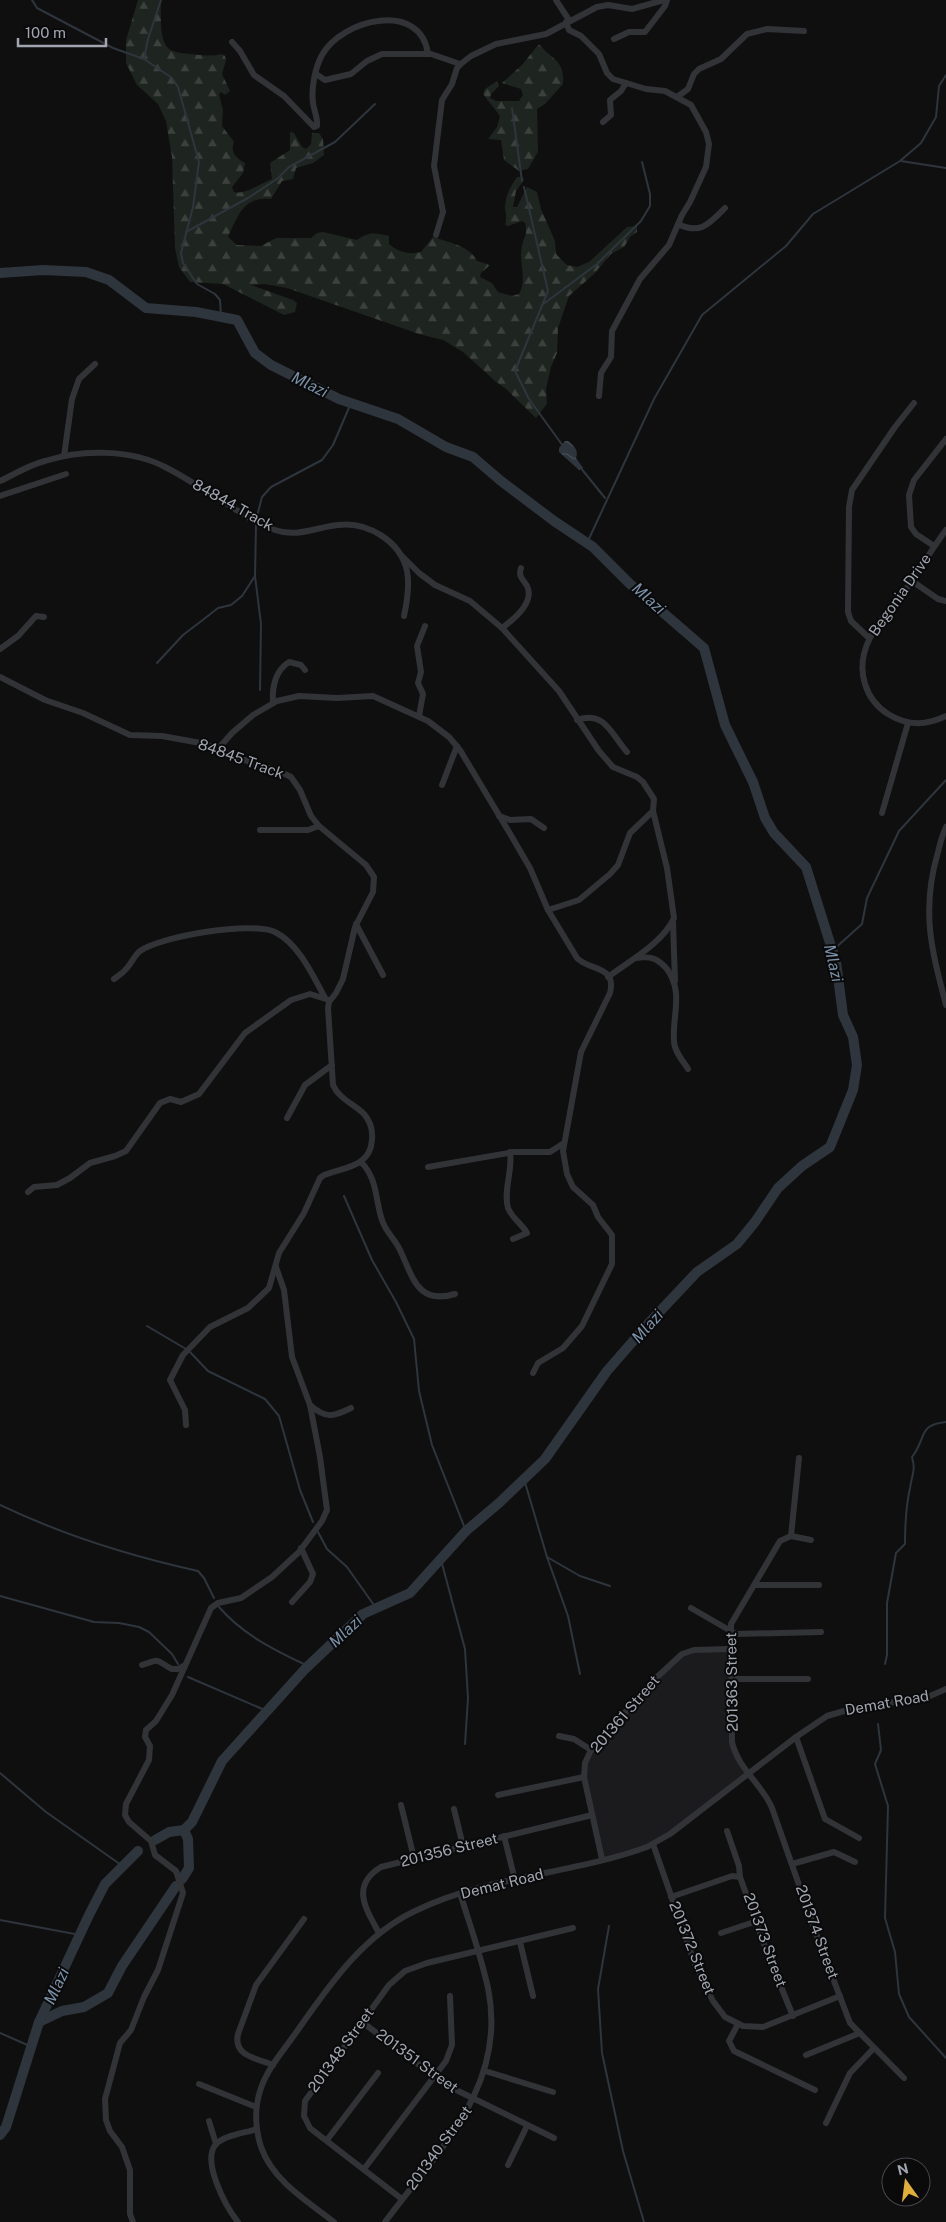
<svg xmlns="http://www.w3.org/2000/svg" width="946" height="2222" viewBox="0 0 946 2222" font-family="'Public Sans',sans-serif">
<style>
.built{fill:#1b1b1d}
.forest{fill:url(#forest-firs)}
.water{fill:url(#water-waves)}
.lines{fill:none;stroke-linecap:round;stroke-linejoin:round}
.stream{stroke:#2e353c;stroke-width:2}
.river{stroke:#2e353c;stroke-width:10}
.minor{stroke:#323337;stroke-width:6}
.labels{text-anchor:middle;stroke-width:4;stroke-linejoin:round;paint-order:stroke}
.street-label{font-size:15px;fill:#a1a5b0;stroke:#0a0a0b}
.water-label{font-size:16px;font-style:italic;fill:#7b91a9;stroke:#0a0a0b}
</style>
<defs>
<pattern id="forest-firs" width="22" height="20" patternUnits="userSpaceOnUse" patternTransform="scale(1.25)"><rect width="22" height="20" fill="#1e241f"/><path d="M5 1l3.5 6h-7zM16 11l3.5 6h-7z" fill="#3c413d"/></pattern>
<pattern id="water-waves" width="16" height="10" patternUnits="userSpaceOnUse" patternTransform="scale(1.25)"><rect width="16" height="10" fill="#2e353c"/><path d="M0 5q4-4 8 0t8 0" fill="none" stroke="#494f56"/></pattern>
</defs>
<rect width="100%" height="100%" fill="#0f0f10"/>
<polygon class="built" points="730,1649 732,1742 748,1774 653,1844 602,1858 584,1773 595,1745 682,1654"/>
<g class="forest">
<path d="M138 0H161C161 11 159 38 167 47 172 53 183 53 190 54 201 55 211 57 222 54L225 56 226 60 222 74 230 91 225 95 221 92 219 94 223 111 222 126 234 142C230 153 236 158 245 163L243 173 232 187 234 192C245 195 261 183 272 179L270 163 290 150V132L294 133 302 147 306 149 311 144 312 133H319L323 139 324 155 313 163 296 168 293 179 282 181 271 199C244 196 238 215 228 237L237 245 261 246 276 238H311L317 233 323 232 357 240C369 231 376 233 389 236V244C398 252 409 255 421 252L433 237C449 243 469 245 477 261L490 265 481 273 480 277 492 283 498 292 512 296 519 294C528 278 518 263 522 246 524 235 528 236 525 223L522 221 508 226 505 225C507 218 506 215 505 208 505 197 510 187 517 177H523L524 180 516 191 513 207H517L527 187 537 192 541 209 555 241 556 254 567 265 577 267 589 262 627 227 637 226V232L630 237 624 247 611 254 594 274 569 296 558 328 557 353 551 367 546 389 547 404 536 418 506 389 495 381 463 352 443 340 419 334 287 288 265 284 251 285 293 300 297 303 295 312 284 315 223 284 190 282 179 267 175 248 172 157 166 121 158 104 137 85 126 63V40Z"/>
<path d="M538 45H540C552 60 565 60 563 84L545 104 537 109 538 152 528 169 519 171 504 160 501 140 488 139 497 127 500 116 483 94 485 89 497 81 499 86 491 94 490 98 496 101H519L523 95 521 89 502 83 522 65Z"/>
</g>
<path class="water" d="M565 441H568C574 446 579 450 576 458L583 468 579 470 559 452V448Z"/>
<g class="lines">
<g class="stream">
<polyline points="32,0 37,8 113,48 144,59"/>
<polyline points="161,0 148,39 144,59 172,78 178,87 199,162 193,207 181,253 183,263 197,284 215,294 220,300 221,317"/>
<polyline points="512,108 522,181"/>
<polyline points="901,161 946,168"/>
<polyline points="524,187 548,291 515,371 529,399 563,446"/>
<polyline points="186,232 248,198 277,179 289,167 335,142 375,104"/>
<polyline points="542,305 597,264 641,221 650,206 650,194 642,162"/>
<polyline points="580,467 605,498"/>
<polyline points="256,520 262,497 271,487 322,460 333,445 351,403"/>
<polyline points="587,543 654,399 702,315 786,246 813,214 900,161 921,143 936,117 939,86 946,75"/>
<polyline points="255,576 261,624 260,690"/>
<polyline points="157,663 183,635 204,619 218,608 231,605 242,596 255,576 256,525"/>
<polyline points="832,951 862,924 867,898 899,831 946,780"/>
<polyline points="344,1196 372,1260 396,1302 414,1339 419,1391 432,1445 466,1531"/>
<polyline points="147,1326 186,1349"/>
<polyline points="190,1352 208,1371 265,1399 279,1416 300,1490 313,1522"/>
<polyline points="524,1479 547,1557 568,1616 580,1674"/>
<path d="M0 1505C63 1535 130 1556 198 1571L204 1578 214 1598"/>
<polyline points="318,1532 327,1549 347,1567 376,1608"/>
<polyline points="547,1557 580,1576 610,1586"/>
<polyline points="441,1560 465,1649 468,1698 465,1744"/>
<polyline points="0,1596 94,1622 119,1623 139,1627 149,1632 172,1654 178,1664"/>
<path d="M219 1607C243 1635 276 1651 308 1666"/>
<path d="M885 1664 887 1655V1603L896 1553 905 1544C905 1526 906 1506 910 1488 912 1474 916 1471 912 1457 927 1438 917 1425 946 1422"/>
<polyline points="188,1677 267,1711"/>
<polyline points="878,1724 881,1750 875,1764 888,1806 885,1918 895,1952 899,1994 909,2017 946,2058"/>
<polyline points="0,1773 46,1812 124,1867"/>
<polyline points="0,1920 80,1935"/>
<polyline points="609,1926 598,1989 602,2053 623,2151 644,2222"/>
<polyline points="0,2033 32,2047"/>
</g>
<g class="river">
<polyline points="0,273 43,270 86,272 109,280 146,308 196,312 237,320 255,353 271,365 339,399 398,419 446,447 473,457 501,481 554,521 593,547 630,584 704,648 725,725 753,782 765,818 774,833 806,867 836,962 843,1015 853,1037 857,1065 853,1090 830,1147 802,1166 778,1188 755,1222 737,1244 697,1272 648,1324 607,1371 545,1459 499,1503 466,1531 410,1593 363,1614 305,1669 222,1761 192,1822 184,1830 169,1832 155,1840"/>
<polyline points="182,1879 189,1868 188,1839 184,1830"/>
<polyline points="39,2022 62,2011 84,2007 108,1993 122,1966 176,1886"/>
<polyline points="0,2135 6,2127 39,2022 89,1915 105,1884 138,1851"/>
</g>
<g class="minor">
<polyline points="556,0 569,20"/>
<polyline points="566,22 569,30 581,36 599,54 607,73 613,79 646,89 665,91 691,105 706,132 709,144 706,167 690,202 682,215 669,245 640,279 612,331 611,357 601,373 599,396"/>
<polyline points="614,39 629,32 645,32 665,6 667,0"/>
<path d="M232 42 240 51 254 75 284 96 314 127 317 126C318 118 314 111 313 103 311 88 315 68 322 55 342 19 421 0 428 54"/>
<polyline points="316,74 325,80 351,74 367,61 382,54 431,54 460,64"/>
<polyline points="677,97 688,89 694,74 699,69 721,59 747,34 767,29 804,31"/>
<polyline points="603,122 611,115 610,100 621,91 626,83"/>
<path d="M678 224C700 235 709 224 725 208"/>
<polyline points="436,235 443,212 434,166 442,100 452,84 457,68 462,63 471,56 496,44 546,34 597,7 608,5 632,9 664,0"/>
<polyline points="64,456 72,399 79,379 95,364"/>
<path d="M0 481C15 474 29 465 45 461 82 449 132 449 167 468 183 476 197 486 213 495 233 507 253 523 275 530 297 538 317 527 338 525 368 521 401 542 407 571 410 586 407 602 404 616"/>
<polyline points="0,496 66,474"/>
<path d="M946 530C934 546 923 564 912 581 890 611 852 643 865 684 869 697 877 707 888 714 907 726 926 726 946 716"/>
<polyline points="934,546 916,534 911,527 909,495 914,480 946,439"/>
<polyline points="400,554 419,573 435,585 470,601 502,628 559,691 599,751 613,767 637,777 643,782 654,799 653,811 630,833 618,865 610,874 579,900 548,910"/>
<polyline points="912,581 938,599 946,601"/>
<path d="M502 628C513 620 535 602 527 586 523 579 518 577 521 568"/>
<polyline points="869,638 851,621 848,612 849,507 852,490 895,427 914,403"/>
<polyline points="0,649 18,636 36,616 44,617"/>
<path d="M0 677 45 700 83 713 130 735 162 736 206 744 257 765 279 771 291 777 300 790 311 816 319 826 366 865 374 877 373 892 355 927 343 979 336 993 329 1002 328 1008 333 1085C339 1099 354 1104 364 1114 371 1122 373 1130 372 1140 370 1167 345 1167 324 1175L320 1178 304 1213 279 1253 269 1288 248 1308 210 1327 183 1355 170 1380 185 1410 186 1425"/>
<path d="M273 703C272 687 275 671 289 662L301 665 305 670"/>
<polyline points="419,716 423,694 418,683 421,672 417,646 425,626"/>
<path d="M577 720C605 710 611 734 627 752"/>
<path d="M218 749 232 733 253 715 277 701 299 696 337 698 373 696 428 721 449 737 460 750 512 837 530 868 548 910 577 958C589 971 617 965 610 993L581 1052 563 1151 567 1174 573 1187 593 1205 598 1217 612 1235V1264L582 1326 563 1348 538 1363 533 1373"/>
<polyline points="442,785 457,746"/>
<polyline points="882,813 908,723"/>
<polyline points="499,816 510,820 531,819 544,828"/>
<path d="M946 827C942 835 940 844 938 852 921 910 931 948 946 1005"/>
<polyline points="260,830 308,830 319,826"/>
<polyline points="673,922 675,981"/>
<polyline points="356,924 383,975"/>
<path d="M636 958C651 956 657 958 667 969 684 993 672 1015 674 1041 674 1051 683 1061 688 1069"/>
<path d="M608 977C629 961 663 943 674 918L667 868 653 811"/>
<path d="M114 979C118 976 123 973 126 969 131 964 134 956 140 951 162 936 251 921 275 932 299 944 313 976 325 998"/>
<polyline points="287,1118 305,1085 332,1065"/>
<path d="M510 1152C513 1170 503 1191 508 1208 512 1218 522 1224 527 1233L513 1239"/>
<path d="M361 1162C378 1179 375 1200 382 1220 385 1231 395 1239 400 1250 413 1277 417 1305 455 1294"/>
<polyline points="428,1167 514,1152 550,1152 564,1143"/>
<polyline points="28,1192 34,1187 57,1185 70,1178 90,1163 115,1156 126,1151 160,1103 170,1099 181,1102 199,1094 245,1033 291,1000 310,994 329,1000"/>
<path d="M310 1405C326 1419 333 1417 351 1408"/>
<polyline points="791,1536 799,1458"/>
<path d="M811 1540 791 1536 780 1541 731 1624 732 1742C738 1769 762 1784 772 1808L818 1939 850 2023 904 2078"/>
<polyline points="755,1585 819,1585"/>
<polyline points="292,1602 310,1582 313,1574 301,1548"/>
<polyline points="691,1608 736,1634 821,1632"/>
<path d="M142 1665C163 1657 155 1661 172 1669H178L185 1665"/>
<polyline points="732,1679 808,1679"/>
<polyline points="559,1736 574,1739 591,1750"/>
<polyline points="796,1737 825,1819 859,1838"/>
<polyline points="498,1795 584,1777"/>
<polyline points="401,1805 414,1858"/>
<polyline points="454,1809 463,1846"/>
<polyline points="727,1831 739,1866 740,1877"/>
<polyline points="504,1836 515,1880"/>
<polyline points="653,1844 695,1964 713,2001 725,2017 743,2026 763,2027 840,1996"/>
<polyline points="602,1859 584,1777 585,1763 591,1750 656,1678 682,1654 694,1650 730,1649"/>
<polyline points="792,1864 834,1852 855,1862"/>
<polyline points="671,1897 732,1876 740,1877 768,1955 793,2016"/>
<path d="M379 1933C366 1909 350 1886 381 1867L592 1815"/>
<polyline points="721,1933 757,1921"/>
<polyline points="520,1942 533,1996"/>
<polyline points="362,2022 446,2085 554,2138"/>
<polyline points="738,2024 729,2041 734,2051 815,2090"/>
<polyline points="806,2055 860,2033"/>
<path d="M273 2065C256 2058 233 2056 238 2034L256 1985 304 1919"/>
<polyline points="485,2071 553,2092"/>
<polyline points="199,2084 256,2107"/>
<polyline points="209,2121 216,2144"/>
<polyline points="826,2123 850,2073 874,2048"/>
<polyline points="327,2140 378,2073"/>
<polyline points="508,2165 527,2126"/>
<polyline points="364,2169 446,2061 452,2045 450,1996"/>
<polyline points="402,2199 310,2128 304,2116 305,2101 389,1985 405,1971 427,1963 573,1928"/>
<polyline points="133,2222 130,2214 130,2170 122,2147 110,2131 106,2120 105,2099 120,2043 131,2030 144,1997 158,1970 183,1893 176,1871 155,1855 151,1841 129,1822 125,1815 126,1804 149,1760 150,1746 145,1737 146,1730 156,1721 172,1695 211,1608 218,1603 241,1598 272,1577 299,1552 322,1521 327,1510 320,1457 310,1405 292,1357 284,1290 276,1267"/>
<path d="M238 2222C226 2207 201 2161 216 2144 225 2135 245 2133 257 2129"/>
<path d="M334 2222C307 2201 273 2181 261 2147 255 2128 254 2108 261 2088 268 2068 283 2051 295 2034 328 1987 362 1936 415 1911 486 1876 573 1874 647 1847L670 1834 796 1737 827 1716 861 1706 923 1699 946 1689"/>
<path d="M385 2222C438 2150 508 2086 488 1988 481 1956 470 1925 460 1893"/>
</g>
</g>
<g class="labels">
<g class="street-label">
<text transform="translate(233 505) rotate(29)" y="5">84844 Track</text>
<text transform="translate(900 595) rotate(-55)" y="5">Begonia Drive</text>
<text transform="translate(241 759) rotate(20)" y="5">84845 Track</text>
<text transform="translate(732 1682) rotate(-91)" y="5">201363 Street</text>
<text transform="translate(887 1703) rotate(-10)" y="5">Demat Road</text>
<text transform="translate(625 1714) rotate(-49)" y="5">201361 Street</text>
<text transform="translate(449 1850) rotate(-14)" y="5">201356 Street</text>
<text transform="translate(502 1884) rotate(-14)" y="5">Demat Road</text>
<text transform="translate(817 1932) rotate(70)" y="5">201374 Street</text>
<text transform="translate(765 1940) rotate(70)" y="5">201373 Street</text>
<text transform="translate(692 1948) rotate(68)" y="5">201372 Street</text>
<text transform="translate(341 2050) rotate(-54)" y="5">201348 Street</text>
<text transform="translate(417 2061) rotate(36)" y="5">201351 Street</text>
<text transform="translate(439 2148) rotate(-54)" y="5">201340 Street</text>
</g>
<g class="water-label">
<text transform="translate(310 384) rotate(26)" y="6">Mlazi</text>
<text transform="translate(649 598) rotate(42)" y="6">Mlazi</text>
<text transform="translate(834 963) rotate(77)" y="6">Mlazi</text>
<text transform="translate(647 1326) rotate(-48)" y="6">Mlazi</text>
<text transform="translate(345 1631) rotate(-43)" y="6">Mlazi</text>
<text transform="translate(56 1986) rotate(-65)" y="6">Mlazi</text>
</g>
</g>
<g transform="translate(906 2182) rotate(346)"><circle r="24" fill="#0a0a0b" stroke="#46484d"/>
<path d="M0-4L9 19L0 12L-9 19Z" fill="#dfaf38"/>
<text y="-8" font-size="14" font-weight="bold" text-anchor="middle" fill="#a1a5b0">N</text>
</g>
<path d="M18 38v8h88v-8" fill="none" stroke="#a1a5b0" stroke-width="2.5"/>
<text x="25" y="38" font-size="15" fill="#a1a5b0" stroke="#0a0a0b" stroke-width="4" paint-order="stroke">100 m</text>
</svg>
